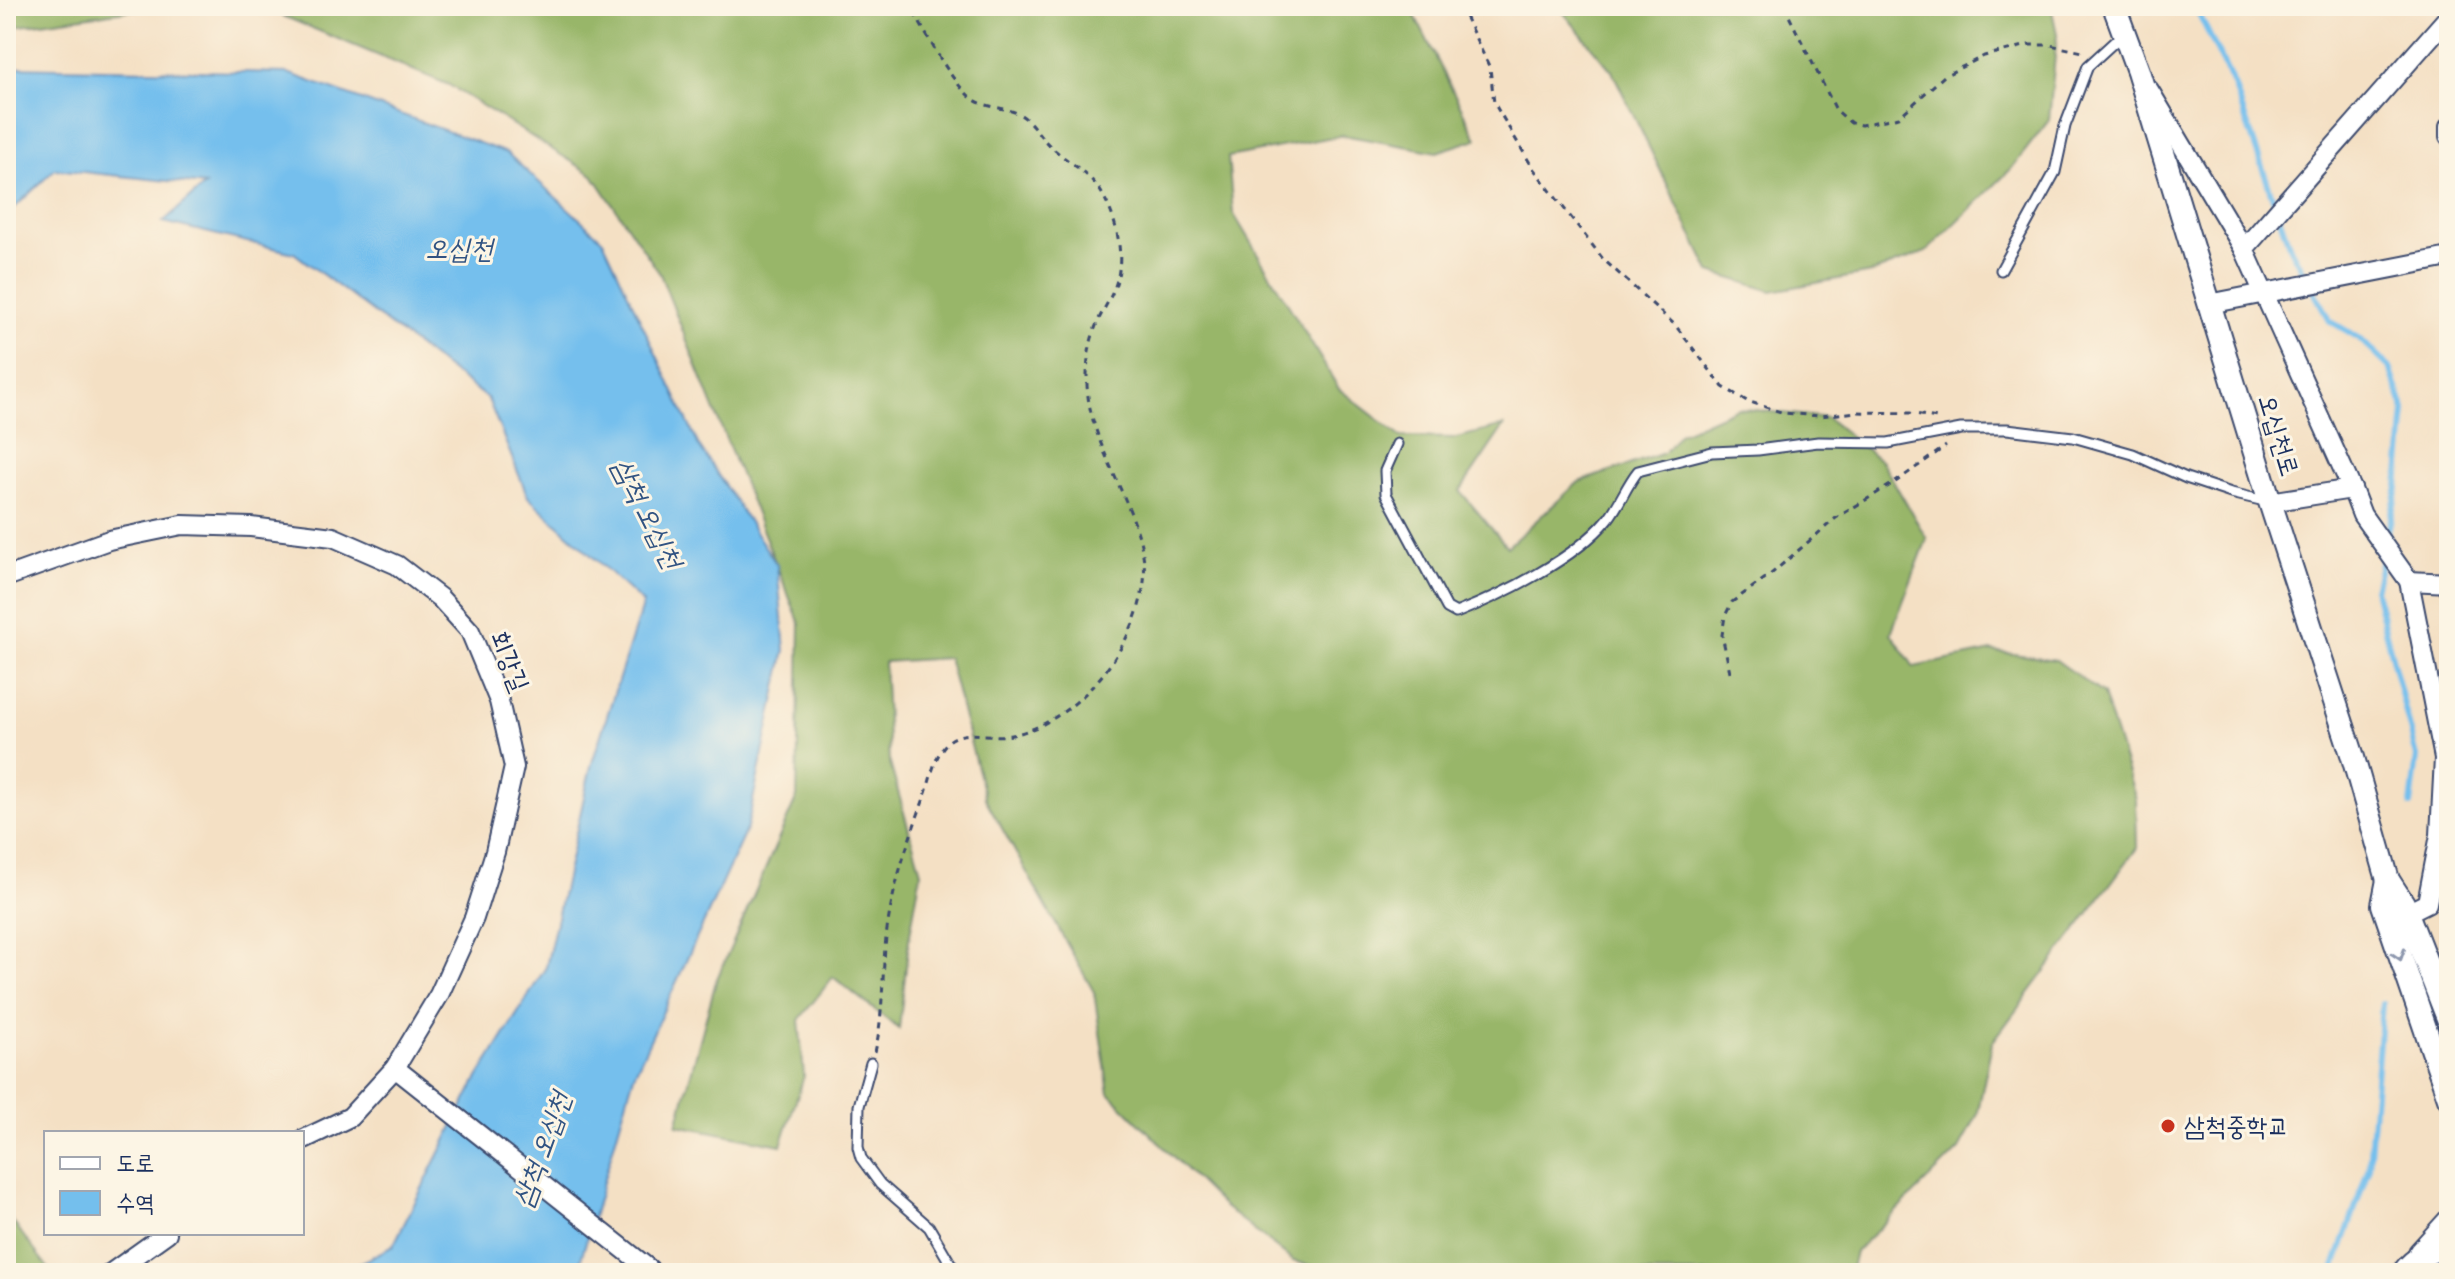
<svg xmlns="http://www.w3.org/2000/svg" width="2455" height="1279" viewBox="0 0 2455 1279" font-family="'Patrick Hand','Poor Story',sans-serif">
<style>
.forest{fill:#98b669;stroke:#5a7264;stroke-width:2}
.water{fill:#74bfed;stroke:#4877a6;stroke-width:2}
.lines{fill:none;stroke-linecap:round;stroke-linejoin:round}
.stream{stroke:#74bfed;stroke-width:6}
.service-casing{stroke:#3c4a6d;stroke-width:13}
.minor-casing{stroke:#3c4a6d;stroke-width:22}
.tertiary-casing{stroke:#3c4a6d;stroke-width:26}
.path{stroke:#3c4a6d;stroke-width:3;stroke-dasharray:6 6;stroke-linecap:butt}
.service{stroke:#fff;stroke-width:9}
.minor{stroke:#fff;stroke-width:18}
.tertiary{stroke:#fff;stroke-width:22}
.oneway{stroke:#8d97ae}
.poi-dot{fill:#c8321e;stroke:#fcf5e5;stroke-width:3}
.labels{text-anchor:middle;stroke-width:6;stroke-linejoin:round;paint-order:stroke}
.street-label{font-size:26px;fill:#1b2f5e;stroke:#fcf5e5}
.poi-label{font-size:26px;fill:#1b2f5e;stroke:#fcf5e5;text-anchor:start}
.water-label{font-size:28px;font-style:italic;fill:#315382;stroke:#fcf5e5}
</style>
<rect width="100%" height="100%" fill="#fcf5e5"/>
<filter id="ink" filterUnits="userSpaceOnUse"><feTurbulence type="fractalNoise" baseFrequency=".0125" numOctaves="2"/><feDisplacementMap in="SourceGraphic" scale="16" xChannelSelector="R" yChannelSelector="G"/><feConvolveMatrix kernelMatrix="1 2 1 2 8 2 1 2 1" color-interpolation-filters="sRGB"/></filter>
<filter id="wash" filterUnits="userSpaceOnUse"><feTurbulence type="fractalNoise" baseFrequency=".006" numOctaves="4" result="noise"/><feDisplacementMap in="SourceGraphic" scale="32" xChannelSelector="R" yChannelSelector="G"/><feGaussianBlur stdDeviation="1.8" result="paint"/><feColorMatrix in="noise" values="0 0 0 0 0 0 0 0 0 0 0 0 0 0 0 0 0 1.4 0 .05"/><feComposite in="paint" operator="in"/></filter>
<g filter="url(#wash)">
<rect width="100%" height="100%" fill="#f4e0c4"/>
<g class="forest">
<polygon points="6,6 160,6 6,28"/>
<polygon points="259,6 1410,6 1477,139 1437,152 1343,135 1228,157 1233,213 1339,389 1401,437 1456,438 1504,426 1460,491 1507,547 1579,482 1664,453 1679,434 1737,408 1827,418 1882,462 1927,539 1891,633 1914,667 1992,651 2056,660 2103,694 2136,800 2137,848 1992,1043 1977,1116 1959,1149 1855,1252 1850,1273 1339,1273 1293,1261 1222,1205 1109,1093 1094,992 985,798 948,658 884,662 889,760 921,872 909,940 899,1029 833,977 799,1020 804,1076 781,1145 677,1125 716,981 797,797 800,624 660,274 593,175 449,85"/>
<polygon points="1558,6 2051,6 2057,34 2049,120 2011,169 1926,252 1871,273 1772,291 1710,272 1612,71"/>
<polygon points="6,1213 52,1273 6,1273"/>
</g>
<polygon class="water" points="11,67 288,73 507,153 603,240 699,446 777,565 785,650 747,828 634,1075 577,1273 340,1273 393,1246 476,1081 546,967 591,766 643,603 528,497 488,399 294,253 163,222 205,185 55,169 6,216 6,68"/>
<g class="lines">
<g class="stream">
<polyline points="2195,6 2234,85 2290,248 2330,321 2359,338 2390,368 2405,411 2398,487 2386,540"/>
<polyline points="2384,551 2375,590 2417,757 2411,805"/>
<polyline points="2333,1273 2369,1167 2382,1004"/>
</g>
</g>
</g>
<g filter="url(#ink)">
<g class="lines">
<g class="service-casing">
<g id="service">
<polyline points="2001,270 2055,172 2065,126 2088,66 2124,33"/>
<path d="M1397 444 1385 471 1386 494 1447 608 1456 613C1504 594 1575 559 1608 519 1620 504 1626 486 1638 471L1712 452 1758 450 1818 442 1888 443 1961 429H2007L2073 437 2133 454 2186 478 2231 493 2269 502"/>
<polyline points="871,1063 859,1106 858,1147 861,1158 880,1184 929,1227 956,1273"/>
</g>
</g>
<g class="minor-casing">
<g id="minor">
<polyline points="2149,90 2244,249 2352,489 2362,515 2409,581 2444,758 2440,835 2427,903 2407,913"/>
<polyline points="2449,127 2449,136"/>
<polyline points="2244,249 2449,16"/>
<polyline points="2209,304 2449,257"/>
<polyline points="2270,502 2352,489"/>
<polyline points="6,577 109,540 182,525 251,527 333,537 397,565 440,598 470,631 499,701 514,767 495,852 474,918 439,995 395,1068 350,1117 302,1140"/>
<polyline points="2409,581 2449,583"/>
<polyline points="395,1068 649,1269 649,1273"/>
<polyline points="111,1273 167,1233"/>
</g>
</g>
<g class="tertiary-casing">
<g id="tertiary">
<polyline points="2114,6 2138,71 2270,502 2352,754 2388,880 2403,903 2449,1021"/>
<polyline points="2388,880 2383,905 2449,1098"/>
<polyline points="2420,1253 2449,1221"/>
<path d="M2403 1273C2415 1258 2429 1249 2449 1247"/>
</g>
</g>
<g class="path">
<polyline points="1462,6 1461,8 1490,68 1494,103 1533,168 1603,259 1675,325 1723,387 1747,401 1784,413 1820,416 1857,412 1910,413 1937,418"/>
<polyline points="1784,6 1836,110 1851,123 1861,125 1899,117 1944,76 1984,56 2028,45 2050,45 2083,52"/>
<polyline points="1730,672 1722,635 1725,616 1732,602 1771,574 1836,518 1897,481 1946,446"/>
<path d="M875 1052C885 1009 881 966 888 923 895 878 910 836 926 793 931 778 934 758 945 745 960 726 991 739 1012 735 1079 721 1136 647 1144 582 1151 518 1085 447 1087 378 1087 359 1090 339 1098 321 1104 308 1113 295 1117 280 1124 255 1117 222 1105 199 1092 173 1071 165 1050 146 1039 136 1032 121 1019 114 1001 105 980 109 966 93 943 69 927 34 910 6"/>
</g>
<use href="#service" class="service"/>
<use href="#minor" class="minor"/>
<use href="#tertiary" class="tertiary"/>
</g>
<defs><path id="oneway-chevron" d="M-2-3.5L2.5 0L-2 3.5" fill="none" stroke-width="1.6" stroke-linecap="round" stroke-linejoin="round" transform="scale(2)"/></defs>
<use class="oneway" href="#oneway-chevron" transform="translate(2399 955) rotate(72)"/>
</g>
<circle class="poi-dot" cx="2168" cy="1126" r="8"/>
<g class="labels">
<g class="street-label">
<text transform="translate(2279 435) rotate(73)" y="9">오십천로</text>
<text transform="translate(510 661) rotate(68)" y="9">회강길</text>
</g>
<g class="poi-label">
<text x="2184" y="1135">삼척중학교</text>
</g>
<g class="water-label">
<text x="459" y="258">오십천</text>
<text transform="translate(648 513) rotate(63)" y="10">삼척 오십천</text>
<text transform="translate(541 1149) rotate(-70)" y="10">삼척 오십천</text>
</g>
</g>
<rect width="2455" height="1279" fill="none" stroke="#fcf5e5" stroke-width="32"/>
<rect x="44" y="1131" width="260" height="104" fill="#fcf5e5" stroke="#a2a6af" stroke-width="2"/>
<rect x="60" y="1157" width="40" height="12" fill="#ffffff" stroke="#a2a6af" stroke-width="2"/>
<text x="116" y="1171" font-size="24" fill="#1b2f5e">도로</text>
<rect x="60" y="1191" width="40" height="24" fill="#74bfed" stroke="#a2a6af" stroke-width="2"/>
<text x="116" y="1211" font-size="24" fill="#1b2f5e">수역</text>
</svg>
